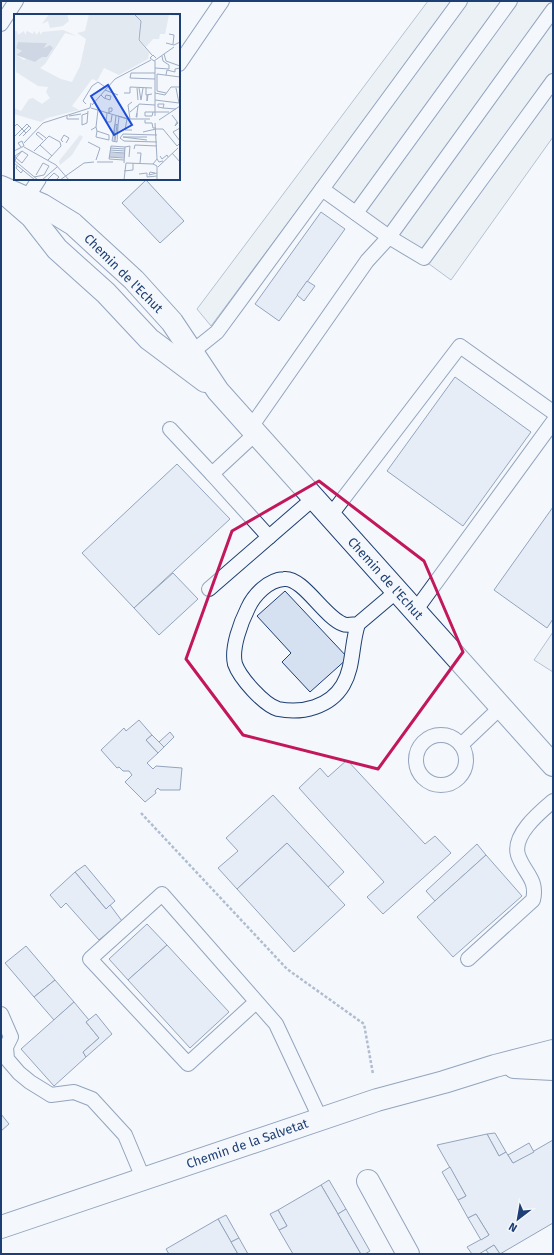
<svg xmlns="http://www.w3.org/2000/svg" width="554" height="1255" viewBox="0 0 554 1255" font-family="'Fira Sans',sans-serif">
<style>
.parking{fill:#e3e8f0;stroke:#687fa3}
.building{fill:#d5e0f0;stroke:#1d3f73}
.lines{fill:none;stroke-linecap:round;stroke-linejoin:round}
.service-casing{stroke:#1d3f73;stroke-width:16}
.minor-casing{stroke:#1d3f73;stroke-width:24}
.secondary-casing{stroke:#1d3f73;stroke-width:24}
.path{stroke:#5e769c;stroke-width:2.5;stroke-dasharray:3 2;stroke-linecap:butt}
.service{stroke:#f4f7fb;stroke-width:14}
.minor{stroke:#f4f7fb;stroke-width:22}
.secondary{stroke:#f4f7fb;stroke-width:22}
.marked{fill:none;stroke:#c2185b;stroke-width:3;stroke-linejoin:round}
.labels{text-anchor:middle;stroke-width:3;stroke-linejoin:round;paint-order:stroke}
.street-label{font-size:13px;fill:#1d3f73;stroke:#f4f7fb}
.inset-road{fill:none;stroke:#9eadc5;stroke-width:1}
.view{fill:#1d4ed8;fill-opacity:0.15;stroke:#1d4ed8;stroke-width:2}
.inset-edge{fill:none;stroke:#1d3f73;stroke-width:2}
</style>
<rect width="100%" height="100%" fill="#f4f7fb"/>
<g class="parking">
<polygon points="428,1 453,1 211,326 197,309"/>
<polygon points="460,1 553,1 553,137 451,280 325,188"/>
<polygon points="553,632 553,672 534,660"/>
</g>
<g class="building">
<polygon points="146,180 184,221 160,243 122,203"/>
<polygon points="321,212 345,229 279,321 255,304"/>
<polygon points="307,281 315,286 304,301 297,295"/>
<polygon points="455,377 531,432 463,526 387,471"/>
<polygon points="177,464 230,519 134,608 82,553"/>
<polygon points="553,507 553,619 547,628 494,590"/>
<polygon points="173,573 198,599 159,635 134,608"/>
<polygon points="285,591 348,658 310,692 282,662 291,653 257,616"/>
<polygon points="139,720 152,735 146,740 158,753 147,763 153,769 156,766 182,768 180,790 160,790 158,788 155,791 156,793 145,802 125,782 132,775 129,771 123,771 119,767 117,768 101,750 124,728 126,731"/>
<polygon points="170,732 174,737 164,747 159,742"/>
<polygon points="152,735 164,747 158,753 146,740"/>
<polygon points="347,760 425,844 435,836 451,853 383,914 367,897 384,882 299,788 320,768 328,777"/>
<polygon points="273,795 344,872 328,887 287,843 237,889 218,868 238,851 226,838"/>
<polygon points="287,843 345,905 294,952 237,889"/>
<polygon points="477,844 486,855 435,901 426,891"/>
<polygon points="486,855 522,896 453,957 417,917"/>
<polygon points="85,865 115,901 106,909 75,872"/>
<polygon points="75,872 106,909 110,905 122,921 99,940 66,903 61,908 50,895"/>
<polygon points="147,924 167,945 128,980 109,959"/>
<polygon points="167,945 229,1012 190,1048 128,980"/>
<polygon points="26,946 55,980 34,997 5,963"/>
<polygon points="55,980 74,1002 54,1020 34,997"/>
<polygon points="74,1002 89,1020 86,1022 99,1038 83,1052 86,1057 54,1086 21,1049"/>
<polygon points="96,1014 112,1034 86,1057 83,1052 99,1038 86,1022"/>
<polygon points="1,1114 9,1124 1,1131"/>
<polygon points="495,1133 506,1152 499,1156 487,1134"/>
<polygon points="487,1134 499,1156 506,1152 513,1163 553,1140 553,1223 500,1254 494,1245 479,1254 472,1254 467,1247 489,1235 476,1214 468,1218 458,1200 466,1196 437,1145"/>
<polygon points="529,1143 534,1152 513,1163 508,1155"/>
<polygon points="450,1167 466,1196 458,1200 442,1172"/>
<polygon points="329,1180 346,1209 338,1214 321,1185"/>
<polygon points="321,1185 338,1214 361,1254 293,1254 279,1230 287,1226 278,1210"/>
<polygon points="346,1209 370,1251 365,1254 361,1254 338,1214"/>
<polygon points="278,1210 287,1226 279,1230 270,1214"/>
<polygon points="476,1214 489,1235 481,1240 468,1218"/>
<polygon points="226,1215 239,1238 231,1242 218,1219"/>
<polygon points="218,1219 238,1254 169,1254 166,1249"/>
<polygon points="239,1238 248,1254 238,1254 231,1242"/>
<polygon points="494,1245 500,1254 489,1254 486,1250"/>
</g>
<g class="lines">
<g class="service-casing">
<g id="service">
<polyline points="553,10 389,237 424,258 553,81"/>
<polyline points="1,24 16,1"/>
<polyline points="179,64 222,1"/>
<polyline points="322,189 460,1"/>
<polyline points="27,198 39,179"/>
<polyline points="356,213 510,1"/>
<polyline points="192,352 217,332 322,189 389,237 367,261 251,427"/>
<polyline points="170,429 212,474"/>
<polyline points="256,433 212,474 269,537 314,498"/>
<polyline points="330,516 460,346 553,412"/>
<polyline points="209,589 269,537"/>
<polyline points="415,611 553,422"/>
<path d="M358 624C351 645 354 666 343 685 330 707 302 714 278 709 264 705 240 678 235 664 231 648 241 622 248 608 254 595 268 580 284 579 303 577 324 617 343 624 347 626 354 624 358 624L397 591"/>
<circle cx="441" cy="760" r="25"/>
<polyline points="461,745 501,707"/>
<path d="M468 959 533 900C538 879 524 873 518 855 512 835 540 812 553 801"/>
<polyline points="256,1002 188,1064 90,959 162,894 276,1024 320,1118"/>
<polyline points="1,1014 11,1037 6,1047 7,1059 19,1073 30,1082 51,1095 74,1092 92,1099 125,1135 143,1178"/>
</g>
</g>
<g class="minor-casing">
<g id="minor">
<polyline points="1,187 42,205 73,224 134,280 172,322 218,391 553,765"/>
<polyline points="9,197 32,217 57,249 106,293 149,339 205,381"/>
<polyline points="368,1181 408,1254"/>
</g>
</g>
<g class="secondary-casing">
<g id="secondary">
<polyline points="514,1067 553,1069"/>
<polyline points="1,1227 377,1100 444,1082 495,1066 553,1051"/>
</g>
</g>
<polyline class="path" points="141,813 287,969 364,1024 373,1074"/>
<use href="#service" class="service"/>
<use href="#minor" class="minor"/>
<use href="#secondary" class="secondary"/>
</g>
<path d="M0 0H554V1255H0ZM319 481 424 561 463 652 378 769 243 735 186 659 232 531Z" fill="#f4f7fb" fill-opacity=".55" fill-rule="evenodd"/>
<path class="marked" d="M319 481 424 561 463 652 378 769 243 735 186 659 232 531Z"/>
<g class="labels">
<g class="street-label">
<text transform="translate(124 273) rotate(45)" y="5">Chemin de l'Echut</text>
<text transform="translate(386 578) rotate(48)" y="5">Chemin de l'Echut</text>
<text transform="translate(247 1143) rotate(-19)" y="5">Chemin de la Salvetat</text>
</g>
</g>
<g transform="translate(14 14)">
<rect width="166" height="166" fill="#f4f7fb"/>
<path d="M35 0H53L55 7 49 12 36 14 34 7 28 10ZM75 0H166V2L155 1 151 20H146L145 25H139L132 33 125 25 126 8 124 26 135 39 134 45 105 61 90 54 83 67 78 65 58 92 65 96 33 104 27 108 0 100V94L7 97 15 85 19 84 28 90 36 84 32 78 34 73 24 72 2 58 0 17H3L4 21 10 17 11 21 13 17 19 20 20 17 23 21 25 17 27 21 28 18 49 16 63 22 51 19 31 50 26 54 47 65 58 68 66 52 72 25 63 19 71 17ZM4 28 33 29 30 34 36 31 38 36 33 43H28L30 40H28L26 45 21 48 13 44 10 46 2 41 8 37 2 34ZM66 121 69 123 58 141 46 151 45 147Z" fill="#e3e9f0" fill-rule="evenodd"/>
<path d="M4 28 33 29 30 34 36 31 39 34 33 43H28L21 48 2 41 8 37 2 34Z" fill="#cfd7e4"/>
<path class="inset-road" d="M120 0 127 7 125 26 138 41M155 20 160 21 159 30M152 29 160 31 166 28M150 40 152 47 166 52M148 42 149 47 155 51M142 44 139 41 136 44 140 47 160 33M141 47V102M141 54 155 55V51M141 59H117L116 64 141 65M152 61 153 56 161 58V55L166 54M123 74 124 86M125 74 127 86 129 74M132 74V81L138 80M162 74 165 89M91 76 104 81M110 79H116V73L138 74M141 79 151 81 157 73H166M152 79 143 77V60L166 63M87 81 90 84 96 86 97 82 92 81 91 84M133 81V87L134 81M141 86 165 89M72 90 69 87 78 72 84 68 91 73M78 91 101 65 137 46M124 92 125 90 141 91M77 94 114 105 104 102M149 94 144 93V90H150L149 94 162 95M116 98 123 92H124L123 99V103H122L123 99M139 98 138 102H131V98H155M74 99 68 101V111L73 109 74 97M93 99 92 108H97L98 101M94 99 98 97V94H95V98M158 101 164 109 161 112 163 108M53 102V105H65M55 102 67 100M102 102 101 110 104 111 105 103M113 105 111 116H118M114 105H136M116 105 114 91 118 88M131 106V109H138L139 114H142M145 106 166 92M141 109 143 145M101 110 98 127 103 128 104 111M0 113 3 110 12 119M82 113 84 96M166 114 159 118 166 127M142 115H149L163 132 166 129M77 116 82 113 83 117 95 121V126L82 123 83 117M129 118 142 115M143 121 109 120 106 124 110 127 143 128M5 122 15 112M0 123 13 110 17 114 9 122M29 126 22 120 24 118 32 124M133 126 109 123H133M100 127 101 111M101 127 103 111M49 128 47 126 50 121 55 124 52 129M74 128 86 134 82 146M10 129 29 109 76 94 77 89M26 131 38 142M10 133 42 151 55 166M111 133 116 132 115 143M96 134 111 135M120 135 121 131 143 132M96 136 111 137M0 137 10 132 8 127 4 129 7 133M20 137 35 122 46 128 47 132 34 146M96 138 111 139M123 139H127L126 149M158 139 166 148M96 140H110M96 142H110M146 142 148 145 153 141 154 143M95 143 110 144M2 144 8 137 1 142 2 144M0 146 24 166M1 147 2 144 8 149 14 141 8 137M83 148H99M0 149 21 166M110 149 111 133 97 132 95 145 110 146M3 152 2 154 7 159 9 156M144 153 164 134M110 157 119 156V149M141 159 136 158 135 161 143 159M125 160 133 159V163L143 162M20 163 30 161 35 152 29 149 22 161M28 166 43 153M33 166 40 159 45 163 42 166M46 166 70 149 80 148M110 166 112 149 139 150M143 166V152L139 150 143 145 145 148 149 147"/>
<path class="view" d="M94 71 118 111 100 121 77 82Z"/>
<rect width="166" height="166" class="inset-edge"/>
</g>
<rect width="554" height="1255" fill="none" stroke="#1d3f73" stroke-width="4"/>
<g transform="translate(518 1219) rotate(211)" stroke="#f4f7fb" stroke-width="3" paint-order="stroke">
<path d="M0-3L7 15L0 10L-7 15Z" fill="#1d3f73"/>
<text y="-6" font-size="11" font-weight="bold" text-anchor="middle" fill="#1d3f73">N</text>
</g>
</svg>
